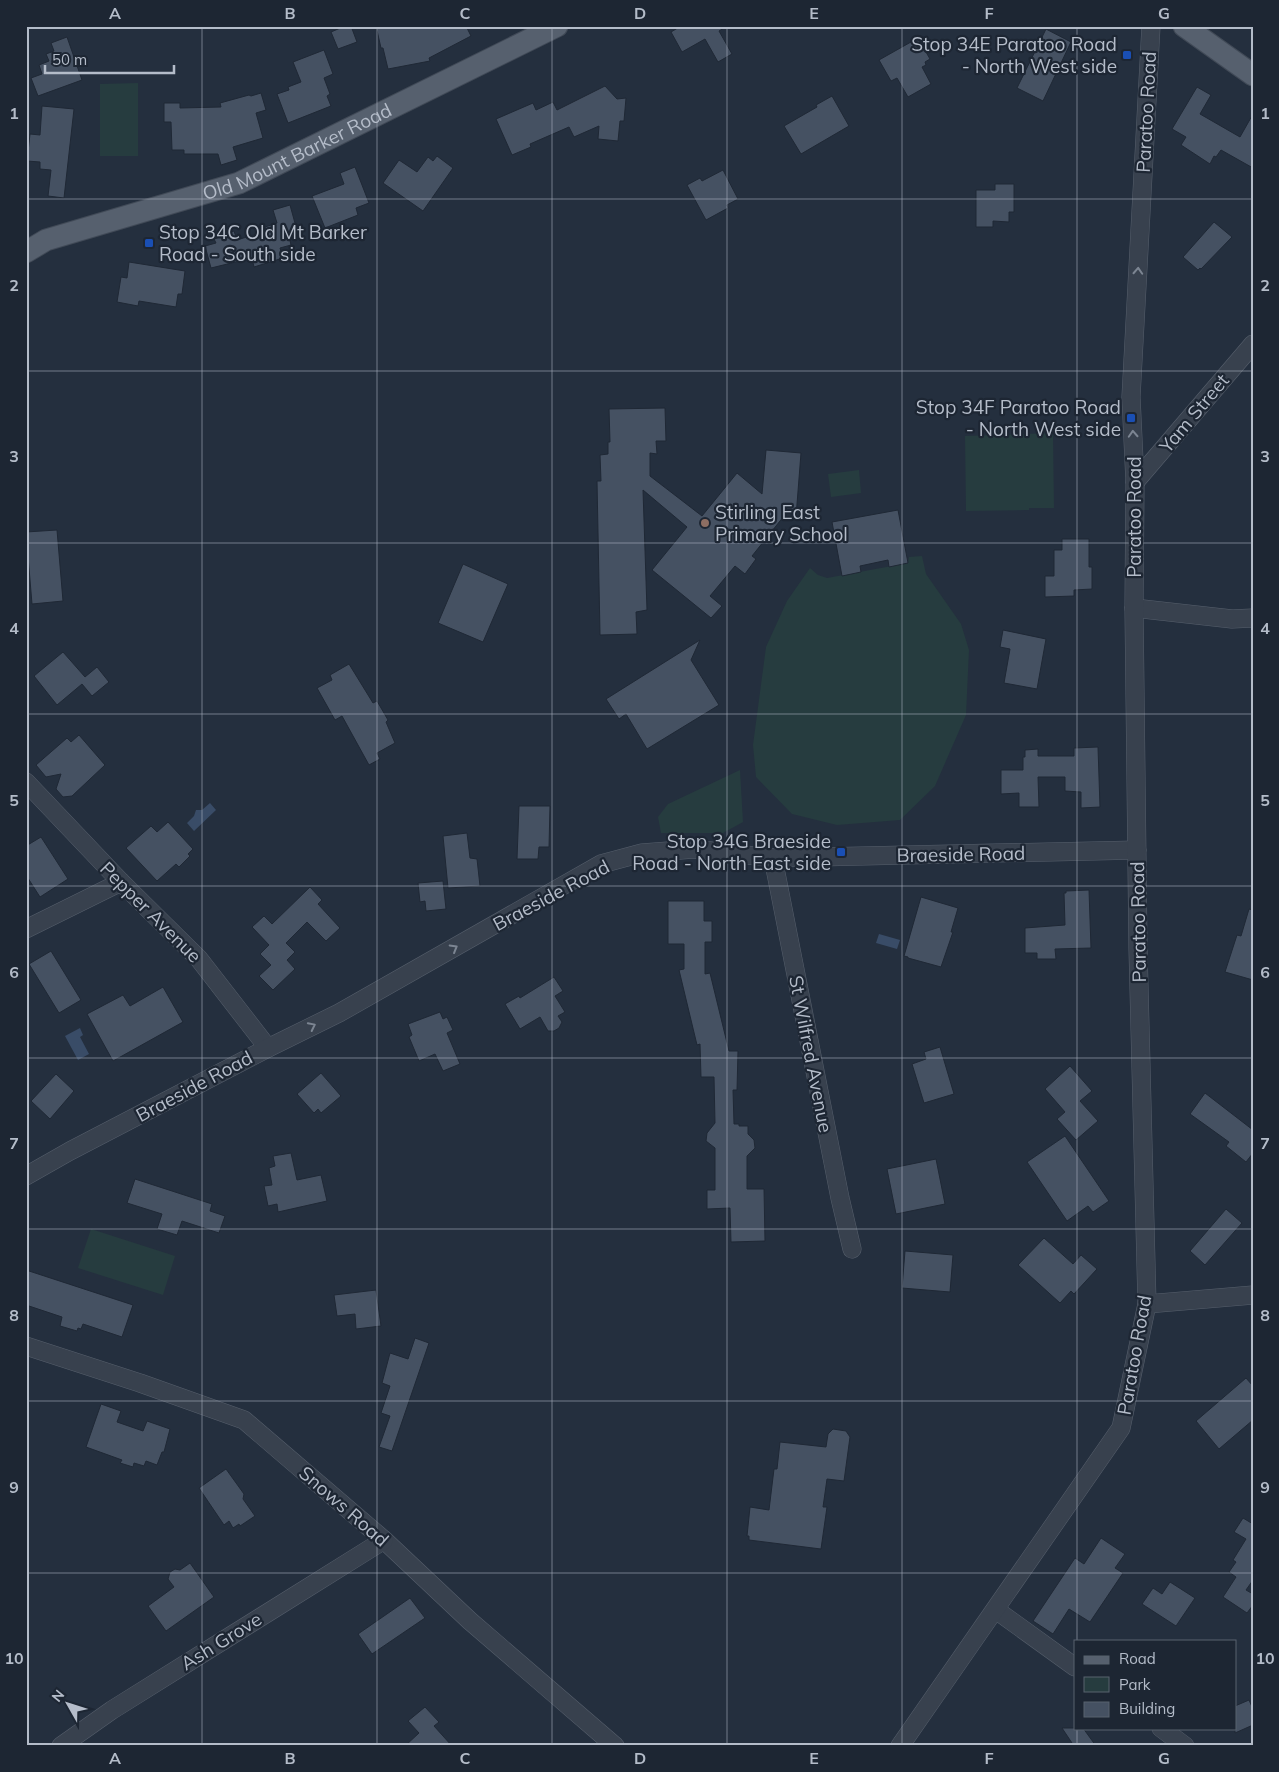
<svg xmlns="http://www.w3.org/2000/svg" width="1279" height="1772" viewBox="0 0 1279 1772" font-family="Mulish,sans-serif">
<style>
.green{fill:#263c3f}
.water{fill:#394c67}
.building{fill:#455162;stroke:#1f2835}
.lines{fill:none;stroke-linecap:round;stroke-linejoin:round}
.minor-casing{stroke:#565f6c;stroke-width:19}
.major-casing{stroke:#414a57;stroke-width:23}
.minor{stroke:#38414e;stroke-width:18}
.major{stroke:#56606e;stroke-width:21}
.oneway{stroke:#7c8592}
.grid{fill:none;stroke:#b4bcc9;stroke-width:1;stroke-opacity:0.55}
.transit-dot{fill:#1a4fb4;stroke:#1d2633;stroke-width:2}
.education-dot{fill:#8d6e63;stroke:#1d2633;stroke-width:2}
.labels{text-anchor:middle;stroke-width:4.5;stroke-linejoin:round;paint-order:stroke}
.poi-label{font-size:19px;fill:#b4bcc9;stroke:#1d2633;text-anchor:end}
.street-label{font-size:19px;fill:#b4bcc9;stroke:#1d2633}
.neatline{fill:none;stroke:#b4bcc9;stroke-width:2}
.grid-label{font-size:16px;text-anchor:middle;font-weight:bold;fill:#b4bcc9}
</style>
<rect width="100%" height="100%" fill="#242f3e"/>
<g class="green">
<polygon points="138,83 138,156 100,156 100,84"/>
<polygon points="1053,433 1054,508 1029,508 1029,510 966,511 965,436"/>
<polygon points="859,470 861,493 831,497 828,474"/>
<polygon points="922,556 926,574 961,624 969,650 966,715 935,786 900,820 837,825 792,814 756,777 753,745 766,647 787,601 810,568 818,575 827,578 908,563 909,557"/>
<polygon points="740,770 743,822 723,833 661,833 658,817 668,804"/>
<polygon points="91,1229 175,1256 163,1295 78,1268"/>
</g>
<g class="water">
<polygon points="210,803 216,810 194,831 187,823 194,816 196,810 202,810"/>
<polygon points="879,934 900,940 897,949 876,943"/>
<polygon points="80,1028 83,1035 80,1037 89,1054 78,1060 65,1036"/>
</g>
<g class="building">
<polygon points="345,26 351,26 357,42 338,49 331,32"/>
<polygon points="376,26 466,26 471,36 429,58 430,61 388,69 383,48 381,48"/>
<polygon points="681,26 727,26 719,31 732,54 718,62 705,39 682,52 671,32"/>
<polygon points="1046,29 1071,42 1043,101 1017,88"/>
<polygon points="67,37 82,80 38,96 31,78 42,74 39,65 49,61 46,54 54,51 51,43"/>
<polygon points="918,38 930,59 925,62 926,65 922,67 931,84 908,97 897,78 891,81 879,60"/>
<polygon points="324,50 333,74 324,78 330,94 327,96 331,106 288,123 277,94 289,90 288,87 301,82 293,62"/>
<polygon points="605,86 617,99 626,98 624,121 620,121 618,141 598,139 599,126 574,137 569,127 530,144 531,147 512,155 496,119 533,103 536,110 553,102 557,110"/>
<polygon points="1197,87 1211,95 1200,114 1240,137 1253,114 1253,168 1221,150 1216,157 1214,156 1210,164 1181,145 1186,137 1172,129"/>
<polygon points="261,93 266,110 256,113 263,138 233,147 237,160 221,165 218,154 184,154 184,150 172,150 171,122 164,122 164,103 180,103 180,108 221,107 220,103 249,95 251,96"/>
<polygon points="832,96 849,126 801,154 784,126 817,107 816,105"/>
<polygon points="42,106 74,109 64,198 48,196 51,170 40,169 40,162 27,161 30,134 40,135"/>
<polygon points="437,156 453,168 423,211 383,183 399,160 417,172 428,157 433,161"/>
<polygon points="355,167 369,203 356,208 358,215 325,228 312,196 344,184 340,173"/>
<polygon points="723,170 738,199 727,205 728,208 706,220 687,185 700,178 702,181"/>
<polygon points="995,184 1014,184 1014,212 1009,212 1009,222 993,221 993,227 976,227 976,190 995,190"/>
<polygon points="290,205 298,234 289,236 291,245 280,248 283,258 254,267 252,258 211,268 205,246 216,243 214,239 220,237 219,235 234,231 237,240 266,231 265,227 277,223 273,210"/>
<polygon points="1214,222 1232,237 1201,269 1200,268 1198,270 1183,257"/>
<polygon points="129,262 185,271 182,294 178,294 176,307 139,301 138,306 117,302 121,277 127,278"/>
<polygon points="665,408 666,441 656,441 657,454 650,453 650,476 702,516 737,473 762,494 766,450 801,453 796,517 788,511 752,556 756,559 745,574 735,566 710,596 722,606 711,618 652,570 687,527 643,490 647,610 636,612 637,634 600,635 597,481 601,481 600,455 608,454 608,442 610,442 609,409"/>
<polygon points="898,510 908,563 889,567 888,560 860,566 861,572 842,576 832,522"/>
<polygon points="57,530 63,601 32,604 26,532"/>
<polygon points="1062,539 1089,539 1089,567 1092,567 1092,589 1074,590 1074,596 1045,597 1045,576 1054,576 1054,550 1062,550"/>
<polygon points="463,564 508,584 483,642 438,623"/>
<polygon points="1003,630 1046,639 1037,689 1004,683 1010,649 1000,647"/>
<polygon points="700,640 691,660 719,705 647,749 626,714 619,719 606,699"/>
<polygon points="63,652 85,677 97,667 109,682 92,696 82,684 57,705 34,676"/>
<polygon points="349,664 373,703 377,701 388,720 386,722 395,743 377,753 380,759 369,765 342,716 335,720 317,688 332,680 330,675"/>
<polygon points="79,735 105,765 72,796 63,797 56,789 61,774 46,777 36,765 67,738 71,742"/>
<polygon points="1098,747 1100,807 1081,808 1081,792 1065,791 1065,777 1038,777 1039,807 1019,807 1019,793 1001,794 1001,770 1023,770 1023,757 1025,757 1025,750 1038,749 1038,756 1074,756 1074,748"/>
<polygon points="519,806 550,806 549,847 539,847 538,859 517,859"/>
<polygon points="168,822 193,849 188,854 190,856 179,867 176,864 157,881 126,848 151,826 157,832"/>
<polygon points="467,833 470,858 477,859 480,886 448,888 443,836"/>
<polygon points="41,837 68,879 40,897 26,875 26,846"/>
<polygon points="443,881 446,909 426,911 425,901 420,902 418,883"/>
<polygon points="310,887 322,900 318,904 340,928 326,941 307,922 286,943 295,952 287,960 295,969 273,990 259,976 271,965 260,954 269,945 252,927 264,916 272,924"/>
<polygon points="1089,890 1091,948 1055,949 1056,959 1037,959 1037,953 1025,953 1025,928 1065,925 1064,893 1066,893 1066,891"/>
<polygon points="921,897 958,908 951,932 953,932 941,967 908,958 908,957 904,956"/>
<polygon points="668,901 704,901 704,921 712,921 712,942 705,942 705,974 710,973 729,1051 738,1051 737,1090 733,1090 734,1124 739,1124 739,1126 748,1126 748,1134 754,1140 755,1148 747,1156 747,1189 764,1189 765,1241 731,1242 730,1208 707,1209 707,1190 715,1190 715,1148 706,1141 707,1133 715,1123 714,1077 701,1077 700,1044 697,1045 679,970 684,969 684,944 668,944"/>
<polygon points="1249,909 1253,910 1253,980 1225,972 1237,935 1241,936"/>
<polygon points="51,951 81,1000 59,1013 29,964"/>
<polygon points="554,977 563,991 555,996 565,1012 558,1016 562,1022 559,1028 554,1031 548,1031 540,1017 520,1029 505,1004 519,996 520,998"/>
<polygon points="163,987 183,1022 113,1061 87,1014 123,995 130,1006"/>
<polygon points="440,1012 443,1019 447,1017 453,1030 447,1033 460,1064 443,1071 435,1054 419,1061 409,1037 412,1035 408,1024"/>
<polygon points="940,1047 954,1094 924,1103 912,1064 926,1059 924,1052"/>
<polygon points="1070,1066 1092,1091 1080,1101 1098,1121 1076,1140 1057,1119 1065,1112 1045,1089"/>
<polygon points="321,1073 341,1096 321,1113 318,1109 314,1113 297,1094"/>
<polygon points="56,1074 74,1091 50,1119 31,1101"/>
<polygon points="1205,1093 1253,1130 1253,1153 1246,1162 1226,1146 1229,1142 1190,1114"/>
<polygon points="1065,1136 1109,1201 1093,1212 1088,1206 1067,1221 1027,1162"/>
<polygon points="291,1153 297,1180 321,1175 327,1201 278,1212 277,1204 268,1206 264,1186 272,1185 269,1168 275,1166 273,1156"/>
<polygon points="936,1159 945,1204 896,1214 887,1169"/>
<polygon points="135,1179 212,1204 210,1211 225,1216 219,1233 182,1221 177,1235 157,1229 162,1214 127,1203"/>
<polygon points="1226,1209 1242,1223 1205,1265 1190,1251"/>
<polygon points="1044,1238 1073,1264 1081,1255 1097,1269 1074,1294 1071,1291 1060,1303 1018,1265"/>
<polygon points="905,1251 953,1255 950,1292 902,1288"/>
<polygon points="26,1270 133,1305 122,1337 83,1324 81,1329 78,1328 77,1331 60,1326 62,1317 26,1305"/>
<polygon points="376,1290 381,1326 356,1329 355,1314 337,1316 334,1295"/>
<polygon points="415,1338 429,1343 392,1451 379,1447 390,1416 381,1413 390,1386 382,1383 390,1353 408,1359"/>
<polygon points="1246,1378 1253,1386 1253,1420 1219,1449 1196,1421"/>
<polygon points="101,1404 121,1411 117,1422 143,1431 147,1421 170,1429 164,1452 162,1452 157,1465 146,1461 144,1466 134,1463 133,1467 120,1463 122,1460 86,1447"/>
<polygon points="833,1429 846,1431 850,1437 844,1481 827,1479 823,1507 827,1507 821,1549 749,1540 749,1536 747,1536 750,1507 769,1510 774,1469 777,1469 780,1442 826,1447 828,1434"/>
<polygon points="226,1469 244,1494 243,1499 255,1516 240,1526 239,1524 233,1528 229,1521 224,1525 199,1488"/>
<polygon points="1243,1518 1253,1524 1253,1580 1246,1590 1253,1594 1253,1605 1247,1613 1223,1597 1236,1577 1229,1572 1236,1562 1233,1560 1246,1539 1234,1532"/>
<polygon points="1101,1538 1125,1554 1115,1568 1123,1573 1090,1622 1069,1609 1053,1634 1033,1621 1075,1558 1084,1564"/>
<polygon points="190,1563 214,1597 166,1631 148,1606 174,1587 168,1579 170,1572 175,1569 180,1570"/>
<polygon points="1170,1582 1195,1598 1176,1626 1142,1604 1153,1588 1162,1594"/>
<polygon points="410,1598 425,1618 372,1654 358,1634"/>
<polygon points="1249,1700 1253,1709 1253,1725 1235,1733 1235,1706"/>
<polygon points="425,1707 439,1722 434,1726 452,1746 405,1746 419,1733 408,1721"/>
<polygon points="1062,1728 1083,1728 1096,1746 1074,1746"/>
</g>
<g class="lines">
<g class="minor-casing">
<g id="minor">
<polyline points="1135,482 1253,344"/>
<polyline points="1134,608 1232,619 1253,618"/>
<polyline points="26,782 121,882 199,959 268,1048"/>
<polyline points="773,858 840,1198 852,1249"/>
<polyline points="26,929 121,882"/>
<polyline points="26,1176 70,1151 268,1048 339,1013 601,864 642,853 694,849 773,858 1137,850"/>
<polyline points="1147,1304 1253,1295"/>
<polyline points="26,1346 140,1383 244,1420 384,1540 470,1621 615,1746"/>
<polyline points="996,1610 1075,1667"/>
<polyline points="1161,1728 1185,1746"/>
<polyline points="61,1746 112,1710 384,1540"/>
<polyline points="900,1746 1121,1428 1147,1304 1138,948 1134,608 1135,482 1131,397 1151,26"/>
</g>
</g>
<g class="major-casing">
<g id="major">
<polyline points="1184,26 1253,75"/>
<path id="s1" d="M26 252 46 240 239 183 557 26"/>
</g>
</g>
<use href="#minor" class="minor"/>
<use href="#major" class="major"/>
</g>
<defs><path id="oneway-chevron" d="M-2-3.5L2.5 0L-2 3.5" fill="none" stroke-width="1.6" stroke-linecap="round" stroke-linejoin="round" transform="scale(1.25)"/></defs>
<g class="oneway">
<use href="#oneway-chevron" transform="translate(1138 271) rotate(-87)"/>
<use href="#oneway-chevron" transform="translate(1133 434) rotate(-93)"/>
<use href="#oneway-chevron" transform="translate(454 948) rotate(-30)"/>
<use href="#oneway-chevron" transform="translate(312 1026) rotate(-26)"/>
</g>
<path class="grid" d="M202 26V1746M377 26V1746M552 26V1746M727 26V1746M902 26V1746M1077 26V1641M26 199H1253M26 371H1253M26 543H1253M26 714H1253M26 886H1253M26 1058H1253M26 1229H1253M26 1401H1253M26 1573H1253M1077 1728V1746"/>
<g class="transit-dot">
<rect x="1122" y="50" width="10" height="10" rx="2.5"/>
<rect x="144" y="238" width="10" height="10" rx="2.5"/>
<rect x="1126" y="413" width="10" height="10" rx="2.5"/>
<rect x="836" y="847" width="10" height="10" rx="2.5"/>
</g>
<circle class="education-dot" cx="705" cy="523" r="5"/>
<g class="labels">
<g class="poi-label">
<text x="1117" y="51">Stop 34E Paratoo Road<tspan x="1117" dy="22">- North West side</tspan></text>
<text x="159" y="239" text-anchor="start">Stop 34C Old Mt Barker<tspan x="159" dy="22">Road - South side</tspan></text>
<text x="1121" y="414">Stop 34F Paratoo Road<tspan x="1121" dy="22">- North West side</tspan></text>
<text x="715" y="519" text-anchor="start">Stirling East<tspan x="715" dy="22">Primary School</tspan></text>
<text x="831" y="848">Stop 34G Braeside<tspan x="831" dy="22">Road - North East side</tspan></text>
</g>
<g class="street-label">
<text transform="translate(1146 112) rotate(-87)" y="7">Paratoo Road</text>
<text dy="7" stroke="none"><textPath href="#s1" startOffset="290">Old Mount Barker Road</textPath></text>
<text transform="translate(1194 413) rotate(-50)" y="7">Yam Street</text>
<text transform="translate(1134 517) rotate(-90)" y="7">Paratoo Road</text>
<text transform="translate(961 854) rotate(-1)" y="7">Braeside Road</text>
<text transform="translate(551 895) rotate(-28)" y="7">Braeside Road</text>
<text transform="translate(151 912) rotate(45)" y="7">Pepper Avenue</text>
<text transform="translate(1138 922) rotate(-91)" y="7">Paratoo Road</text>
<text transform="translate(811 1054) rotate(79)" y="7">St Wilfred Avenue</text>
<text transform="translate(194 1086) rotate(-28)" y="7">Braeside Road</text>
<text transform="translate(1134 1355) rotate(-80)" y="7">Paratoo Road</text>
<text transform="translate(344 1506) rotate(41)" y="7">Snows Road</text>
<text transform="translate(221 1641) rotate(-32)" y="7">Ash Grove</text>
</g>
</g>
<rect width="1279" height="1772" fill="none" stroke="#1d2633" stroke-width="55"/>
<rect x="1074" y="1640" width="162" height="90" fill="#1d2633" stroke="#59626f"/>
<rect x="1084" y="1656" width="25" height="8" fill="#56606e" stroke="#59626f"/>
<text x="1119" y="1664" font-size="15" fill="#b4bcc9">Road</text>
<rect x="1084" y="1677" width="25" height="15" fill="#263c3f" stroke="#59626f"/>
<text x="1119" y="1690" font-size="15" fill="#b4bcc9">Park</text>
<rect x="1084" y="1702" width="25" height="15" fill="#455162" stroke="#59626f"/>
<text x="1119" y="1714" font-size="15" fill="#b4bcc9">Building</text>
<g transform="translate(68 1704) rotate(309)" stroke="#1d2633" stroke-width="4" paint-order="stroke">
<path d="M0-4L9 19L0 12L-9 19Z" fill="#b4bcc9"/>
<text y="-8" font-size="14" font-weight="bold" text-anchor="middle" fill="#b4bcc9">N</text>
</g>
<path d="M45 65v8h129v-8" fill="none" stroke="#b4bcc9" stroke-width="2.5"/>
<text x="52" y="65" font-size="15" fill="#b4bcc9" stroke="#1d2633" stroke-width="4" paint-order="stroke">50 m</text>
<rect x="28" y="28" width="1224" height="1716" class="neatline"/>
<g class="grid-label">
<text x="115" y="19">A</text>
<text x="290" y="19">B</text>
<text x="465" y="19">C</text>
<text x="640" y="19">D</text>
<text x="814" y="19">E</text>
<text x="989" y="19">F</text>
<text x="1164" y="19">G</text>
<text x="14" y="119">1</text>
<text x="1265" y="119">1</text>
<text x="14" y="291">2</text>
<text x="1265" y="291">2</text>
<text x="14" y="462">3</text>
<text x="1265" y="462">3</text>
<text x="14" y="634">4</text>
<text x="1265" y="634">4</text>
<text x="14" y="806">5</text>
<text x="1265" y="806">5</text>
<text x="14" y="978">6</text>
<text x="1265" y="978">6</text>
<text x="14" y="1149">7</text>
<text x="1265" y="1149">7</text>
<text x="14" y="1321">8</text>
<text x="1265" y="1321">8</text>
<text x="14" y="1493">9</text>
<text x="1265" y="1493">9</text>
<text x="14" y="1664">10</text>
<text x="1265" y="1664">10</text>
<text x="115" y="1764">A</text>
<text x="290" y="1764">B</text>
<text x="465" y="1764">C</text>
<text x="640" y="1764">D</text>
<text x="814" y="1764">E</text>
<text x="989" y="1764">F</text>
<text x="1164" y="1764">G</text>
</g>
</svg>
